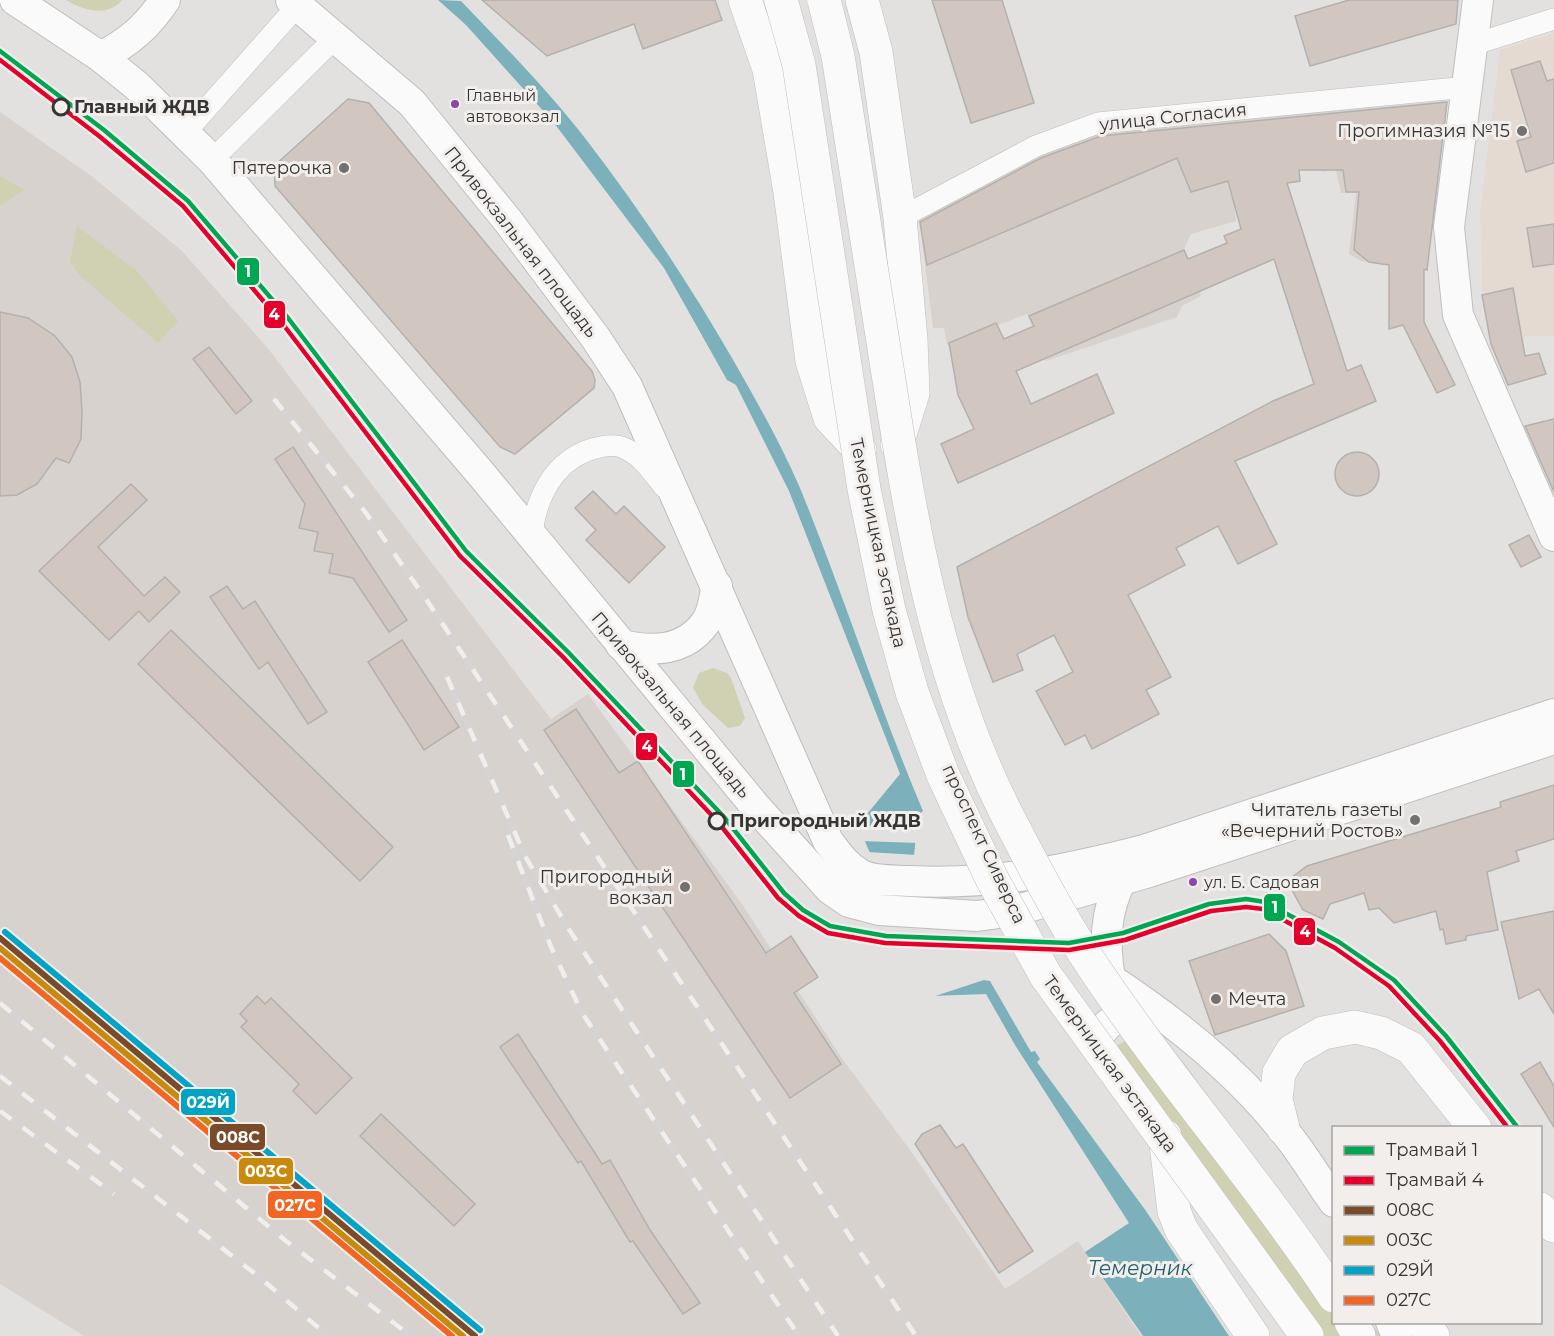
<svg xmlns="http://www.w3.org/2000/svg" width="1554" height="1336" viewBox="0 0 1554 1336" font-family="Montserrat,sans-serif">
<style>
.built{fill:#d7d2cd}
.education{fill:#e5dad1}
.green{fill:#d0d1b3}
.water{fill:#7cb1bc}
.pier{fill:#e3e1e0}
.building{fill:#d2c6c1;stroke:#b2b1b0;stroke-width:1.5}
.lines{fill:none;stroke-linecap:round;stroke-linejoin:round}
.street-casing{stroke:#bfbebd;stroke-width:22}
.secondary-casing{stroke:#bfbebd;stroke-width:32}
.primary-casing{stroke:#bfbebd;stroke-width:34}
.street{stroke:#fbfafa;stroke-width:21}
.secondary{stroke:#fbfafa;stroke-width:30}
.primary{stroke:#fbfafa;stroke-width:33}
.rail-casing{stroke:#d5d3d3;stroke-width:7}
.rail{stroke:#f1eeec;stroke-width:4.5;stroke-dasharray:14;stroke-linecap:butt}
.primary-bridge-casing{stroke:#bfbebd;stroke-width:34;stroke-linecap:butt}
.primary-bridge{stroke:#fbfafa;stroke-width:33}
.rail-1-casing{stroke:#f1eeec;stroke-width:10}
.rail-2-casing{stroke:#f1eeec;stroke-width:10}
.rail-3-casing{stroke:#f1eeec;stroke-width:10}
.rail-4-casing{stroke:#f1eeec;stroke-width:10}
.rail-1{stroke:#7a4b2a;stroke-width:6}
.rail-2{stroke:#c78a0d;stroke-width:6}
.rail-3{stroke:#03a3c6;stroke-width:6}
.rail-4{stroke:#f26522;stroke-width:6}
.tram-1-casing{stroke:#f1eeec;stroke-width:9}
.tram-2-casing{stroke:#f1eeec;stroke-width:9}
.tram-1{stroke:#00a651;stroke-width:4.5}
.tram-2{stroke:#e4002b;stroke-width:4.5}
.bus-dot{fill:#8e44ad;stroke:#f1eeec;stroke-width:2}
.stop-dot{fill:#f1eeec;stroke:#363534;stroke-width:3}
.poi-dot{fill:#737170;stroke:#f1eeec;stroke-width:2}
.labels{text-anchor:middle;stroke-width:6;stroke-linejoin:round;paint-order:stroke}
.bus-label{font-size:16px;fill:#363534;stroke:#f1eeec;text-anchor:start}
.stop-label{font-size:18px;font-weight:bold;fill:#363534;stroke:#f1eeec;text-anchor:start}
.street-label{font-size:18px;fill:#363534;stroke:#f1eeec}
.poi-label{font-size:18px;fill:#363534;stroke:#f1eeec;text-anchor:end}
.water-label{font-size:20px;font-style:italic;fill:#215f6c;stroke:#f1eeec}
.line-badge{stroke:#f1eeec;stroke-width:2}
.badge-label{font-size:16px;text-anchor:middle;font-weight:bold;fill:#fff}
</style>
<rect width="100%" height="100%" fill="#e3e1e0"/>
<g class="built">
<polygon points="1447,101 1422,271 1361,261 1349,254 1356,193 1341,193 1336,170 1322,172 1320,165 1298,168 1296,183 1271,182 1234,204 1236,221 1191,234 1184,249 1201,296 1182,306 1177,317 1046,361 1027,314 947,345 944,328 933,328 919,217 1074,138 1156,126"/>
<polygon points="0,112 94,178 182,251 270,351 551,719 588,694 742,904 841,1057 913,1154 1005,1289 1078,1241 1141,1336 84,1336 0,1284"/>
</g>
<polygon class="education" points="1554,33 1554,336 1489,337 1482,295 1480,212 1500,50"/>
<g class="green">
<path d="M66 0H122C107 18 82 10 66 0Z"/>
<polygon points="0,176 24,190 0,206"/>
<polygon points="77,226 137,271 178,321 158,343 78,274 70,262"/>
<polygon points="713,668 727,673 731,678 745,718 740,726 728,728 703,705 693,688 699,673"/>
<polygon points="1132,1037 1154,1037 1184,1063 1333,1270 1334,1322 1371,1323 1381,1336 1308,1336 1115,1066 1118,1045"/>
</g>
<path class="water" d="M438 0 461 1C503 45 547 89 585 138 639 208 688 282 732 358 756 400 781 444 800 488 844 595 878 705 923 811L918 815 914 856 970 978 990 981 1031 1052 1035 1051 1040 1059 1037 1062 1146 1211 1229 1336H1143L1085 1252 1129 1223 1015 1045 986 994 931 996 858 825 900 774 789 491 736 385 727 380 664 268 554 123 466 25Z"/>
<g class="pier">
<polygon points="856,826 920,829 918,843 862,841"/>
<polygon points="867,852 917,855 972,975 990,978 929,998"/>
</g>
<g class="building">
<polygon points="482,0 715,0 722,20 643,49 634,24 547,56"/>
<polygon points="932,0 1002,0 1034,103 971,123"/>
<polygon points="1349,0 1458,0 1456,24 1310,66 1295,16"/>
<polygon points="1540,61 1547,81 1554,79 1554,163 1526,172 1517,141 1531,137 1511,70"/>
<polygon points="348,99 369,103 592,371 595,380 594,388 515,454 500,447 275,186 274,166"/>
<polygon points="1447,102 1427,270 1424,269 1424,322 1455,385 1437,393 1403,325 1389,329 1389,265 1369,262 1354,250 1359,192 1346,192 1343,170 1299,170 1300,181 1287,183 1347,371 1361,365 1376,401 1235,461 1277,544 1238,564 1218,526 1176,548 1185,565 1128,595 1171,677 1146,690 1159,714 1092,749 1085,735 1065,745 1036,691 1073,672 1054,635 1017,654 1023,670 993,682 968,617 957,567 1273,401 1314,384 1274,259 1016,371 1031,404 1097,374 1114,413 958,483 941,444 974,429 958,395 949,343 996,323 1004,339 1034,326 1029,316 1184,250 1188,259 1227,243 1224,236 1241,229 1228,181 1191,192 1177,158 927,265 920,222 1041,158 1101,136"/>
<polygon points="1554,224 1554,264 1533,267 1527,228"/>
<polygon points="1513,288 1525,356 1539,353 1546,374 1508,385 1491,344 1482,295"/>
<polygon points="0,312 28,318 55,336 72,357 80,382 82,411 81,439 69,463 56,458 37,484 17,495 0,496"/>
<polygon points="209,347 252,401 236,414 193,359"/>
<polygon points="1554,419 1554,492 1525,426"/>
<polygon points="293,447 407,620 389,632 353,578 329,573 333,554 314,551 318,532 299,528 305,504 275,459"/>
<circle cx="1357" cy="474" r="22"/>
<polygon points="131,484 147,500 98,547 144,596 165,577 180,592 149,622 139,611 109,640 39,571"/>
<polygon points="593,491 616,514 624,506 665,547 629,583 586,540 596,530 575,508"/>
<polygon points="1529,535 1541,557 1521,567 1509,545"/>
<polygon points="227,586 243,609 255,601 327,712 308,724 268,662 259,669 210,597"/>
<polygon points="171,630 393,847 360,881 138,664"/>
<polygon points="402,640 459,727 424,750 368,662"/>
<polygon points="576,709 619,773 638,761 766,953 791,936 818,977 794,993 841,1064 790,1098 544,730"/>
<polygon points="1554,785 1554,839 1516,851 1519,861 1487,872 1498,930 1466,936 1466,940 1446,944 1443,929 1440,930 1436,911 1394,923 1379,908 1369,910 1364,893 1330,904 1323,919 1303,910 1287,881 1307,866 1501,807 1500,802"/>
<polygon points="1554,911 1554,1014 1539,989 1519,999 1501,922"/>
<polygon points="1269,934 1286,951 1304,1006 1215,1035 1189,961"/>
<polygon points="257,996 265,1004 271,998 352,1078 316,1114 293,1091 299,1084 241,1027 247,1021 240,1014"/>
<polygon points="518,1034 602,1164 610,1160 650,1230 700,1303 683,1314 633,1241 630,1242 581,1161 578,1163 500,1047"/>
<polygon points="1540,1062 1554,1086 1554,1127 1521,1074"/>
<polygon points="381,1114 475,1204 454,1226 360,1136"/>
<polygon points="940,1125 956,1148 963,1144 1033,1251 999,1273 915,1144 922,1134"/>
</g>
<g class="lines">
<g class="street-casing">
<g id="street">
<polyline points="1472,45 1554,19"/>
<polyline points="185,133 298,5"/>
<polyline points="212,160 336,37"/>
<polyline points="900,218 1036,146 1098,123 1467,87"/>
<path d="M532 534C536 497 554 461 592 449 602 446 615 444 624 448 641 455 653 473 664 487"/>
</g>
</g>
<g class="secondary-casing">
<g id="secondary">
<polyline points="15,0 101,57 137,86 212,160 482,475 755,806 830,889 849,902 879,910 977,916 1014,911 1149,872 1554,739"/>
<path d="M291 0 412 103 508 221 595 337 627 386 828 841C837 853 846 866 860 874 874 882 894 880 909 881 995 885 1061 871 1144 850L1554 714"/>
<polyline points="1478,0 1449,227 1458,315 1554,536"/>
<path d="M101 57C130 41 146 28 165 0"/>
<path d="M621 645C652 652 685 652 706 622 713 613 714 597 717 586"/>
<path d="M1101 973C1168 1016 1231 1065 1281 1127 1301 1150 1316 1177 1334 1202"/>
<path d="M1110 979C1104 943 1105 913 1121 880"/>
<path d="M1097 1044C1102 1018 1126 1014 1149 1014"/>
<polyline points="1391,1322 1397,1336"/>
</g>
</g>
<g class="primary-casing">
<g id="primary">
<polyline points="745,0 769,69 790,192 812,361 830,418 860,450"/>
<polyline points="862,0 876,52 900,218 911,339 913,393 897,444"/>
<polyline points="1283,1128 1276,1099 1279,1073 1292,1051 1323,1033 1355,1027 1381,1033 1411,1048 1475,1128"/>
<polyline points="1165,1136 1174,1211 1181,1229 1253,1336"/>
<polyline points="1540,1209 1554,1226"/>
<polyline points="1351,1322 1359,1336"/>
<polyline points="1423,1322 1433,1336"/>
</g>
</g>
<use href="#street" class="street"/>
<use href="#secondary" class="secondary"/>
<use href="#primary" class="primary"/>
<g class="rail-casing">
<g id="rail">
<polyline points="274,399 366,513 430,605 916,1336"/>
<polyline points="447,677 525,856 570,931 838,1336"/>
<polyline points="508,835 551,947 582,1013 799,1336"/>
<polyline points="0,958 450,1336"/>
<polyline points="0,1003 286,1241 411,1336"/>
<polyline points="0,1076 258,1276 328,1336"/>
<polyline points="0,1111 114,1194"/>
</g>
</g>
<use href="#rail" class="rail"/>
<g class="primary-bridge-casing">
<g id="primary-bridge">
<polyline points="781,0 799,65 864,489 889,610 912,692 943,775 992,879 1046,976 1307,1336"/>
<path d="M824 0 838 56C854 158 870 259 886 361 910 516 935 673 1007 815 1031 861 1056 910 1084 953 1161 1071 1256 1178 1334 1296"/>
</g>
</g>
<use href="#primary-bridge" class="primary-bridge"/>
<g class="rail-1-casing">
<polyline id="rail-1" points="0,938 475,1336"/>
</g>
<g class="rail-2-casing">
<polyline id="rail-2" points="0,948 463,1336"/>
</g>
<g class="rail-3-casing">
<polyline id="rail-3" points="5,932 480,1330"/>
</g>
<g class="rail-4-casing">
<polyline id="rail-4" points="0,958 452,1336"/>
</g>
<use href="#rail-1" class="rail-1"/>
<use href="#rail-2" class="rail-2"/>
<use href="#rail-3" class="rail-3"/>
<use href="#rail-4" class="rail-4"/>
<g class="tram-1-casing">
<polyline id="tram-1" points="0,51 104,130 188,201 288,318 466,551 568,652 724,817 784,893 803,910 830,926 886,936 1069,943 1123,933 1209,904 1246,899 1265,902 1339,942 1394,980 1446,1036 1518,1128"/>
</g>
<g class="tram-2-casing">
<polyline id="tram-2" points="0,60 99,136 183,206 282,323 460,556 563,657 718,822 778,898 799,916 828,933 885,943 1069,950 1125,940 1211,911 1246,907 1263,909 1335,948 1389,986 1440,1041 1508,1128"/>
</g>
<use href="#tram-1" class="tram-1"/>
<use href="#tram-2" class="tram-2"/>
</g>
<g class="bus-dot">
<circle cx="455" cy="104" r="5"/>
<circle cx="1193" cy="882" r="5"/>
</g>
<g class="stop-dot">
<circle cx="61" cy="107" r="8"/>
<circle cx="717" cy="821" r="8"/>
</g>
<g class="poi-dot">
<circle cx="1522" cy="131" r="6"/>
<circle cx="344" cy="168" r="6"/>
<circle cx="1415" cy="820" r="6"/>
<circle cx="685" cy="887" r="6"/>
<circle cx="1216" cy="999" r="6"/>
</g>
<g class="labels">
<g class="bus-label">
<text x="466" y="101">Главный<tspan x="466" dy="21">автовокзал</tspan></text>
<text x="1204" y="888">ул. Б. Садовая</text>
</g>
<g class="stop-label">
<text x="74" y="113">Главный ЖДВ</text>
<text x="730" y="827">Пригородный ЖДВ</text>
</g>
<g class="street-label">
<text transform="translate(1173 117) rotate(-6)" y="6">улица Согласия</text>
<text transform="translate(521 242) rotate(52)" y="6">Привокзальная площадь</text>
<text transform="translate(878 543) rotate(78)" y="6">Темерницкая эстакада</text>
<text transform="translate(671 705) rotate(50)" y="6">Привокзальная площадь</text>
<text transform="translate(984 844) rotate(65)" y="6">проспект Сиверса</text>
<text transform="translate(1110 1064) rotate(54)" y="6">Темерницкая эстакада</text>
</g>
<g class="poi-label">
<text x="1510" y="137">Прогимназия №15</text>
<text x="332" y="174">Пятерочка</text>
<text x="1403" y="816">Читатель газеты<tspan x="1403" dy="21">«Вечерний Ростов»</tspan></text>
<text x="673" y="883">Пригородный<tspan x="673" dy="21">вокзал</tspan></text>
<text x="1228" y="1005" text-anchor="start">Мечта</text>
</g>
<g class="water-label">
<text x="1140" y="1275">Темерник</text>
</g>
</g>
<g class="line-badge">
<rect x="236" y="257" width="24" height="29" rx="6" fill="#00a651"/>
<rect x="263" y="300" width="23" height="29" rx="6" fill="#e4002b"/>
<rect x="635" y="732" width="23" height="29" rx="6" fill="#e4002b"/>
<rect x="672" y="760" width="23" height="28" rx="6" fill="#00a651"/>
<rect x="1263" y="893" width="23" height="29" rx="6" fill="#00a651"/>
<rect x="1293" y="917" width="23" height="29" rx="6" fill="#e4002b"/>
<rect x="180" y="1088" width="56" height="28" rx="6" fill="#03a3c6"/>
<rect x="209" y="1123" width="57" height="28" rx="6" fill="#7a4b2a"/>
<rect x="238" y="1157" width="56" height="28" rx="6" fill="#c78a0d"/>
<rect x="267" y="1190" width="56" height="29" rx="6" fill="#f26522"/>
</g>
<g class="badge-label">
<text x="248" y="277">1</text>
<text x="274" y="320">4</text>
<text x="647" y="752">4</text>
<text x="683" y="780">1</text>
<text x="1275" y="913">1</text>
<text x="1305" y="937">4</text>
<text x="208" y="1108">029Й</text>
<text x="238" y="1143">008С</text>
<text x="266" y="1177">003С</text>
<text x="295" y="1211">027С</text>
</g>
<rect x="1332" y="1126" width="210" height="198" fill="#f1eeec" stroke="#a6a4a2" stroke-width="1.5"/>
<rect x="1344" y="1146" width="30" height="9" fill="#00a651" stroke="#a6a4a2" stroke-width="1.5"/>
<text x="1386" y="1156" font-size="18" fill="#363534">Трамвай 1</text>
<rect x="1344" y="1176" width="30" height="9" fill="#e4002b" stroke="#a6a4a2" stroke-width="1.5"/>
<text x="1386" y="1186" font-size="18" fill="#363534">Трамвай 4</text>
<rect x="1344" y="1206" width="30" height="9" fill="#7a4b2a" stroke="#a6a4a2" stroke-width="1.5"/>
<text x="1386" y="1216" font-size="18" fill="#363534">008С</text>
<rect x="1344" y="1236" width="30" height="9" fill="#c78a0d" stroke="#a6a4a2" stroke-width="1.5"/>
<text x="1386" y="1246" font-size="18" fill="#363534">003С</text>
<rect x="1344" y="1266" width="30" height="9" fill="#03a3c6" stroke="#a6a4a2" stroke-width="1.5"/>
<text x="1386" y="1276" font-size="18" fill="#363534">029Й</text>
<rect x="1344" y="1296" width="30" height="9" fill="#f26522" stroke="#a6a4a2" stroke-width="1.5"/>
<text x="1386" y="1306" font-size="18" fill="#363534">027С</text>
</svg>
